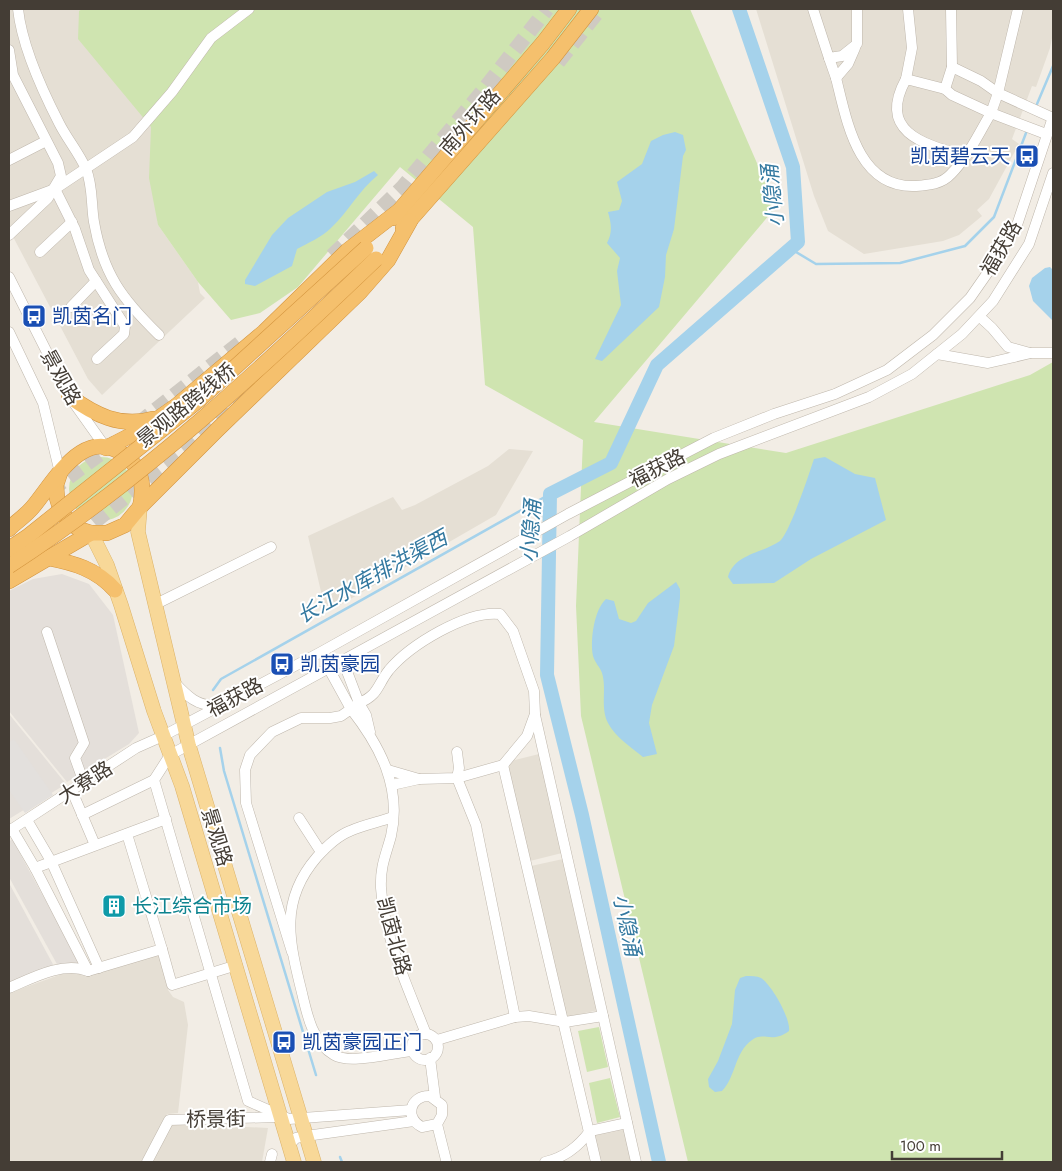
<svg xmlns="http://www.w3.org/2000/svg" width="1062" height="1171" viewBox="0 0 1062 1171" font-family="Jost,'Noto Sans SC',sans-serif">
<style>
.residential{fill:#e5dfd4}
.industrial{fill:#e4dfda}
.green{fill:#cfe4b0}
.parking{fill:#e3e0dd}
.water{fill:#a5d2eb}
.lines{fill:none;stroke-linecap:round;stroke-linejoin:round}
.stream{stroke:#a5d2eb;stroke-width:2.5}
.river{stroke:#a5d2eb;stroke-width:14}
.highway-tunnel{stroke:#cfcac2;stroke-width:15;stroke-dasharray:15 8;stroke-linecap:butt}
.minor-casing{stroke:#bfb7ac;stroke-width:11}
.major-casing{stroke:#dcb369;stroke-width:15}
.highway-casing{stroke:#d3943e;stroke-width:16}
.minor{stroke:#fff;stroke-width:10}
.major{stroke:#f8d898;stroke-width:14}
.highway{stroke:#f5c06d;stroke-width:15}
.highway-bridge-casing{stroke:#d3943e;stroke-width:16;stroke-linecap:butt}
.highway-bridge{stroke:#f5c06d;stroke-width:15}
.labels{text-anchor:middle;stroke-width:4;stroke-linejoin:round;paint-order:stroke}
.street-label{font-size:20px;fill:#443d35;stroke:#fff}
.transit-label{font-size:20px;fill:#164399;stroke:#fff;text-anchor:start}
.culture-label{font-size:20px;fill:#0d838f;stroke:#fff;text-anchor:start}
.water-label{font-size:21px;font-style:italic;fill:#3479a0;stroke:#fff}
</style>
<rect width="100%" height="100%" fill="#f2ede5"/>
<g class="residential">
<polygon points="9,9 82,9 79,12 147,69 158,225 198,282 200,293 205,298 102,395 88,379 9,229"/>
<polygon points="756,9 1053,9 1053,33 1050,48 1036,87 1032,86 1012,139 1019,144 989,199 977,210 982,216 959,235 943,241 864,254 828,231 814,196"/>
<polygon points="509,449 533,451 496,515 326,613 308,536 393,497 402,510 415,505 488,466"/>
<polygon points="539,754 562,853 530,861 507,762"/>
<polygon points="563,859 599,1010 566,1017 531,866"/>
<polygon points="159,954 168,990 173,997 184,1002 188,1025 178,1113 167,1114 141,1162 9,1162 9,993 62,974 80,973"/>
<polygon points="172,1123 268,1128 262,1162 153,1162"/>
<polygon points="627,1129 634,1162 599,1162 593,1136"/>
</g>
<g class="industrial">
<polygon points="62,574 89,584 113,615 139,733 129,744 67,782 9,711 9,591 33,579"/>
<polygon points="9,714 66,784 9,819"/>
<polygon points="12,839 80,964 58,966 9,877 9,842"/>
<polygon points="9,883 55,968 9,986"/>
</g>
<g class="green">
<polygon points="82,9 690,9 776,207 594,422 786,453 1030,375 1053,362 1053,1162 688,1162 581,716 576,606 583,440 485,385 473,227 400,167 298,287 260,313 231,320 198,282 158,225 149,178 151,127 78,39 79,11"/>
<circle cx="101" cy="489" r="32"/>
<polygon points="599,1027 608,1067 587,1072 578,1031"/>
<polygon points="610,1078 620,1117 597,1123 589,1083"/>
</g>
<polygon class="parking" points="14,739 53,795 25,813 9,790 9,742"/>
<g class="water">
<path d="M675 132 683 135 686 150 683 156 674 229 666 255 665 277 659 307 602 361 595 359 621 305 617 271 620 258 607 243C613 232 611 223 608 212L619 210 622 201 617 182 642 164 651 141 663 135Z"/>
<path d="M374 171 378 175C359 190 349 211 331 228 322 237 308 243 297 249L292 266 255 286 245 284V280L272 235 288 218 327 192 355 182Z"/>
<polygon points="1050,267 1053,270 1053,321 1033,301 1029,286 1032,278 1045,268"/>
<path d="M825 457 855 474 875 478 886 520 811 559 774 583 733 584 728 577C734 554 763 553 780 541 790 532 809 474 814 459Z"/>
<path d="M676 582 680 589V598L674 646 652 705 649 723 657 754 643 757C631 747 615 737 608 723 600 707 607 689 602 673 600 667 595 663 593 656 590 640 594 610 606 599L614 601 619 619 631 623 636 621 648 603Z"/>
<path d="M746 976C751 976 757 976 761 978 772 985 791 1019 789 1031 772 1044 763 1031 752 1040 734 1053 736 1077 722 1091L715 1092 709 1087 708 1079 718 1061 732 1024 735 990 740 978Z"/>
</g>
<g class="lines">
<g class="stream">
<polyline points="1037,104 1053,66"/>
<polyline points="791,249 816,264 900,263 965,246 994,217 1026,133"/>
<polyline points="213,690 221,679 550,494"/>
<polyline points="220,748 224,771 316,1075"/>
<polyline points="340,1157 342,1162"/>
</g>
<polyline class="river" points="659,1162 582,815 547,675 550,494 611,463 657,365 798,242 793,167 739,9"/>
<g class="highway-tunnel">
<polyline points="558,62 600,9"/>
<polyline points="332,256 402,188 482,92 547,9"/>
<polyline points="138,424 241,342"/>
<polyline points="50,491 116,442"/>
<polyline points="76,537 185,448 277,362"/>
</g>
<g class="minor-casing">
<g id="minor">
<path d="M18 9C22 46 42 90 59 123 67 139 79 153 86 169 93 186 91 204 94 222 103 274 122 299 159 335"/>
<polyline points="813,9 829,58 842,56 857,44 857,9"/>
<polyline points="951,9 952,67"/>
<polyline points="1018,9 998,93 1053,118"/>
<polyline points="9,50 13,75 58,163 61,176 48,198 9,235"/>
<polyline points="829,58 836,78 848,64 855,48"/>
<polygon points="952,67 981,81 998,93 991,113 952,95 945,89"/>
<path d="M836 78C847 122 858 189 916 186 929 185 942 184 951 174 968 157 979 133 991 113L1046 134"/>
<polyline points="906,79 912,48 908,9"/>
<path d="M945 89 906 79C877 132 923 144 965 156"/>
<polyline points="9,160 46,141"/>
<polyline points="55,189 75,229 89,270 125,326 124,334 97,359"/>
<polyline points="9,206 55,189 133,137 172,92 211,38 249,9"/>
<polyline points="40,252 72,222"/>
<polyline points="9,277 69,396 106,448"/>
<polyline points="71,307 96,281"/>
<polyline points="980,317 992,328 1008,347 1030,353"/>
<polyline points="9,332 43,403 60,473"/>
<polyline points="937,354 988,363 1031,353 1053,353"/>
<polyline points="154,605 271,547"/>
<polyline points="47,632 84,743 75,758 84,783"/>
<polyline points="329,669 351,709 359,703 343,661"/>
<path d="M175 683C187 696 198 707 217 705"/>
<polyline points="535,715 636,1162"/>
<path d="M370 732 366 715 359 703C379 695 377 685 389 670 410 645 467 610 500 614L513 631 534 691 535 714 527 736 503 765 457 778 419 779 388 770"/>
<polyline points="457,752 459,768 457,778 476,825 515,1017 529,1016 565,1022 603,1016"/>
<polyline points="503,765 596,1162"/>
<polyline points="392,785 419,779"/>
<polyline points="72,791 95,845"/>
<polyline points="82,815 154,780"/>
<path d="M393 817C379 822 363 825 350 831 337 836 326 847 317 857 279 901 289 941 302 993 307 1015 313 1043 334 1055 351 1065 393 1052 413 1051"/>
<polyline points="299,818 321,852"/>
<polyline points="27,820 51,861 99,968"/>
<polyline points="12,829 35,868 166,819"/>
<polyline points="9,831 136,748 163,736 321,652 568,514 714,438 774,414 835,394 887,370 933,335 970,298 993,265 1016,228 1053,117"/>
<polyline points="35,868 88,971"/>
<polyline points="162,949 172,985 237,965"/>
<path d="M292 952 246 803 245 770 250 755 272 732 301 718H330L341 716 351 709C380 746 402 787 391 836 386 855 380 866 381 888 384 938 408 987 426 1034"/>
<path d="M9 988C32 978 63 961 88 971L162 949 127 834"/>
<circle cx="425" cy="1047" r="13"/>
<polyline points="437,1040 515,1017"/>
<polyline points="430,1058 435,1097"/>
<polyline points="411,1110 289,1119 248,1101 154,780 170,755 570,536 668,479 719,454 869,397 912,374 962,334 993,301 1029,244 1053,173"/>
<path d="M437 1124 422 1127C404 1118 410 1095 430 1096L442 1105V1115L437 1124 446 1160"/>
<polyline points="289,1145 296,1138 306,1136 414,1121"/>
<polyline points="147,1162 169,1120 278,1117"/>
<polyline points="270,1162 272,1154"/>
<path d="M545 1162C563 1158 579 1146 590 1131L627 1123"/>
</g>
</g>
<g class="major-casing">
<g id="major">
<polyline points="140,507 138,532 189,746 314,1162"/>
<polyline points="91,533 107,565 121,605 154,711 182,786 294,1162"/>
</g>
</g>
<g class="highway-casing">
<g id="highway">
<polyline points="393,218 543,43 569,9"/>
<polyline points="403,228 553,58 591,9"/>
<path d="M69 396C95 415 120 428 153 419"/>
<polyline points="106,448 143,429 176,406 264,332 347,251 400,210"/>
<polyline points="60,473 56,485 57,498 61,511 68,521 79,529 91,533 107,533 125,525 140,507 217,430 360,292 388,260 410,221"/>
<path d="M9 529C16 522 25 516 32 508 55 481 85 421 128 458 143 471 144 490 140 507"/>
<path d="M48 558C74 563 96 569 115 590"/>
<polyline points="9,581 91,533"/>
</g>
</g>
<use href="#minor" class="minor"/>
<use href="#major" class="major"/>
<use href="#highway" class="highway"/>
<g class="highway-bridge-casing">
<g id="highway-bridge">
<polyline points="9,549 27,537 199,400 366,248"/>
<path d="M9 566C143 479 261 369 376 259"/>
</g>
</g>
<use href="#highway-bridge" class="highway-bridge"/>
</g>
<defs>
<g id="bus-square" transform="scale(1.25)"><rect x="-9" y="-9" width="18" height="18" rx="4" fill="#1a4fb4" stroke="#fff"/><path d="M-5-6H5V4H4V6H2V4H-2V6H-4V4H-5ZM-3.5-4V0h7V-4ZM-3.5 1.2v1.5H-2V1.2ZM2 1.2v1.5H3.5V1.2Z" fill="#fff"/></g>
<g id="building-square" transform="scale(1.25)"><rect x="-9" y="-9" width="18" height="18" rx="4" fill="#0f9aa8" stroke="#fff"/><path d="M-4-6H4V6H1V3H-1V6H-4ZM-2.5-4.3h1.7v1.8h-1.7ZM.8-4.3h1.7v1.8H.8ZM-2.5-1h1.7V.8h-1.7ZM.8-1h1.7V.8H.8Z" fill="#fff"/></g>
</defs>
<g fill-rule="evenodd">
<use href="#bus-square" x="1027" y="156"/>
<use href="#bus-square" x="34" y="316"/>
<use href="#bus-square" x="282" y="664"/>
<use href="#building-square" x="114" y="906"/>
<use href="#bus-square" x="284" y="1042"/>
</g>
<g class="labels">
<g class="street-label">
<text transform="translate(470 122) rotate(-49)" y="7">南外环路</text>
<text transform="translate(1001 248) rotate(-60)" y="7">福获路</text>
<text transform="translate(61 377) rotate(61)" y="7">景观路</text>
<text transform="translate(186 405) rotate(-39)" y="7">景观路跨线桥</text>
<text transform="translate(657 468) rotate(-27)" y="7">福获路</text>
<text transform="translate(235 697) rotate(-28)" y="7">福获路</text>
<text transform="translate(85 782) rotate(-33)" y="7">大寮路</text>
<text transform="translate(217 837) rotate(73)" y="7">景观路</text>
<text transform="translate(394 936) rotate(75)" y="7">凯茵北路</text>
<text transform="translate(216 1119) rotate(-1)" y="7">桥景街</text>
</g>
<g class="transit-label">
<text x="1010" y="163" text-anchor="end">凯茵碧云天</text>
<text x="52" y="323">凯茵名门</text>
<text x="300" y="671">凯茵豪园</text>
<text x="302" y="1049">凯茵豪园正门</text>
</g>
<g class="culture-label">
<text x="132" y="913">长江综合市场</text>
</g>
<g class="water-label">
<text transform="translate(773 196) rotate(-96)" y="7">小隐涌</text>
<text transform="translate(531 531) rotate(-86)" y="7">小隐涌</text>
<text transform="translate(372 577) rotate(-29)" y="7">长江水库排洪渠西</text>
<text transform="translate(627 925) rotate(78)" y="7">小隐涌</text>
</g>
</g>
<rect width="1062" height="1171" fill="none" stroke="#443d35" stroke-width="20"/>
<path d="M892 1151v8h110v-8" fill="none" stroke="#443d35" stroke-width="2.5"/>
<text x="900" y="1151" font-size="15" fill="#443d35" stroke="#ffffff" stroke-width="4" paint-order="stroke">100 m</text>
</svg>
